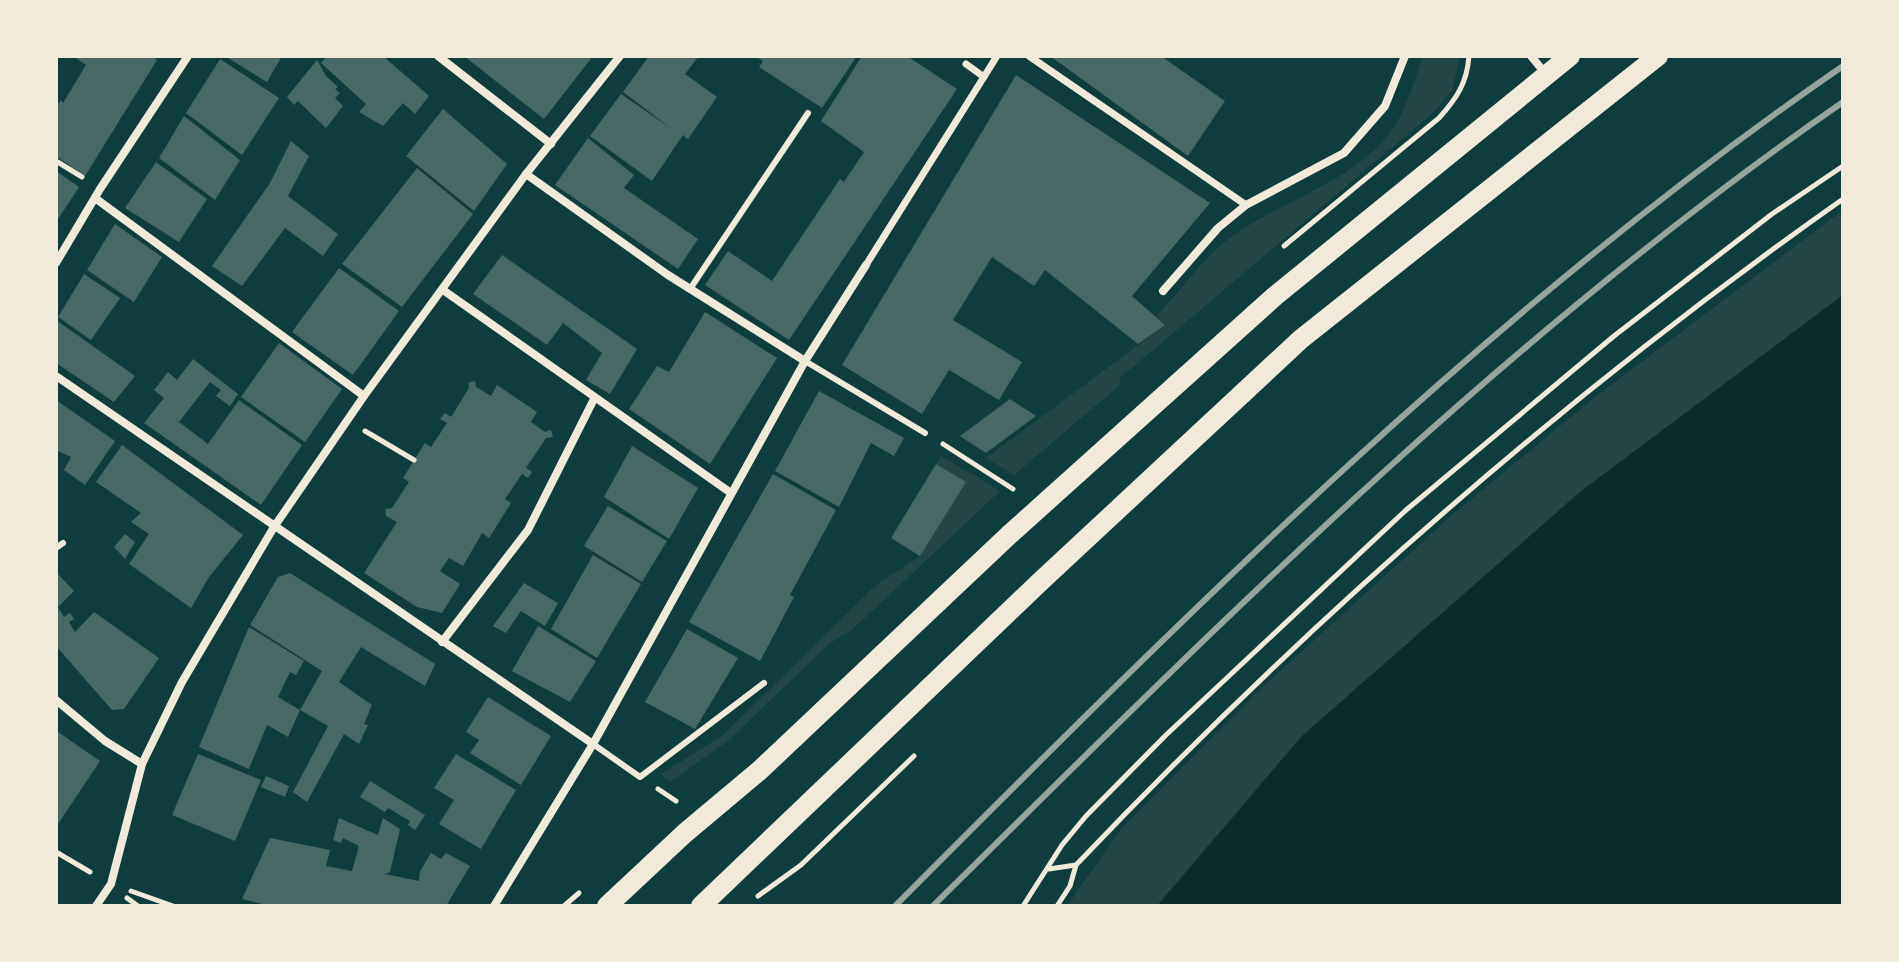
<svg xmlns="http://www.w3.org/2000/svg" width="1899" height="962" viewBox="0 0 1899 962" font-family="'Varela Round',sans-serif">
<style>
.green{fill:#244646}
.water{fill:#0a2a2b}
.building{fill:#486865}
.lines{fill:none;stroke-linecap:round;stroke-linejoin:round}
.path{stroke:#f1e9da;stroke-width:5}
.service{stroke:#f1e9da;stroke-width:6}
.pedestrian{stroke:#f1e9da;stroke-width:7}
.minor{stroke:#f1e9da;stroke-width:8}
.primary{stroke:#f1e9da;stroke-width:20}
.rail{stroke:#97a49c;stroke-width:6}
</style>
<rect width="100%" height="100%" fill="#0f3d3e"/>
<g class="green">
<path d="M1423 56H1460L1452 90 1434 112 1120 378V385L1014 475 986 458 1165 325 1156 317C1180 291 1203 258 1231 237 1284 198 1372 177 1402 113 1411 95 1416 75 1423 56Z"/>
<polygon points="1839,213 1843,214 1843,295 1580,492 1302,736 1157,906 1067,906 1121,829 1257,692 1452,515 1594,398"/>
<polygon points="941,456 1000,491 853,629 829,644 729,740 670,782 661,774 723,735 876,585 920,556 965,482 936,464"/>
</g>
<polygon class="water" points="1843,295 1843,906 1157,906 1302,736 1580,492"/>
<g class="building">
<polygon points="73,56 152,56 157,60 85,176 56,156 56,107 61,100 63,103 86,65"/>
<polygon points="225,56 282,56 267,82"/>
<polygon points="327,56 383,56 429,96 415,114 403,103 383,126 359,112 366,104 321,63"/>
<polygon points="464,56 593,56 544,119"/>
<polygon points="649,56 699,56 685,74 717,97 688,139 683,135 652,181 590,136 621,94 672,129 623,92"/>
<polygon points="755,56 857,56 822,108 759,67 763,61"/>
<polygon points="862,56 907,56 957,89 789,340 705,285 728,251 772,281 840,179 844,182 864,152 821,121"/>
<polygon points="1050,56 1161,56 1225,101 1188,156"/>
<polygon points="220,59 279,98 242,155 186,113"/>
<polygon points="317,60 326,76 338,87 335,89 340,93 335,98 343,106 326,128 298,101 294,105 287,97"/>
<polygon points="1016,75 1210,203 1132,296 1165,325 1138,344 1045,270 1034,286 992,257 953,320 1022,362 999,400 949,370 922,414 842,365"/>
<polygon points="443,109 507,164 474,211 406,156"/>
<polygon points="184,116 240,160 215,200 159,158"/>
<polygon points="588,138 634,175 624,188 698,239 678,269 555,185"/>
<polygon points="291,141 309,156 288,196 338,234 323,256 285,228 242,286 212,266 270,183"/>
<polygon points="156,162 207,199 179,242 125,208"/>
<polygon points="417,168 473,214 402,307 342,264"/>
<polygon points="56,171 79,187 56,222"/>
<polygon points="115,224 162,257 134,302 87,270"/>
<polygon points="502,255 637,349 610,394 586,380 602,353 563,323 547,345 473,294"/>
<polygon points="339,268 399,311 353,375 292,332"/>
<polygon points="84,274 120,298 91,340 58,317"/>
<polygon points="705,312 777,358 710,464 629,409 657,366 669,372"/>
<polygon points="56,320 135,376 114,402 56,363"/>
<polygon points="279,343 342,389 305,442 241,397"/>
<polygon points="193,359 238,394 230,406 216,396 221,390 210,382 179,422 208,444 239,400 302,445 261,505 144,423 164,398 154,390 168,372 177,380"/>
<polygon points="475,381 476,387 491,396 497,385 537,412 531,422 545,432 551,430 553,437 546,438 526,468 532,472 528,478 522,474 505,499 511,503 489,538 482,533 463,566 449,558 440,571 460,584 442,613 417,607 364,573 397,522 386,516 385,509 392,508 409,482 403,478 425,443 431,447 447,423 440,419 445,413 451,417 469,388 468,383"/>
<polygon points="819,391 904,438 894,456 871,443 839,507 775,471"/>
<polygon points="1010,399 1036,416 986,453 960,436"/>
<polygon points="56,400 115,441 85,485 64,470 71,457 56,450"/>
<polygon points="122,445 243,535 209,577 191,608 129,564 149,534 131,522 141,513 96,482"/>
<polygon points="632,446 698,488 669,539 604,497"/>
<polygon points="936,464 966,482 920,556 891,538"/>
<polygon points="773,474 836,510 790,595 794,597 760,661 689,622"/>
<polygon points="608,506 667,541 642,582 584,546"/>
<polygon points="125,534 135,542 125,559 114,547"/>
<polygon points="593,555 641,584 597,658 551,629"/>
<polygon points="56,572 74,591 58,607 64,617 70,613 74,619 69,622 75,632 94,612 159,658 124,709 112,710 56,646"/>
<polygon points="290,573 435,664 425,686 361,647 339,682 372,705 364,724 368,725 359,744 344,734 307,802 293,792 328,726 300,710 322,671 250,625 278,577"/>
<polygon points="524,583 558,603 545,626 521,611 506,633 493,626"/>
<polygon points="538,626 596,661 570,702 512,671"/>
<polygon points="249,627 304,661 296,675 290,672 278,697 300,710 288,737 267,725 249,769 199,747"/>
<polygon points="687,629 738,658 695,729 645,702"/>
<polygon points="488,697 551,736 521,785 470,753 479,740 466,732"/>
<polygon points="58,732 100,761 56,827 56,736"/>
<polygon points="198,754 261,780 235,841 172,815"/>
<polygon points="456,754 516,790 481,849 439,824 454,800 434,788"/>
<polygon points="266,776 289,786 285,797 261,787"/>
<polygon points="370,781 425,815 415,830 408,825 410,821 388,808 385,812 360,797"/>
<polygon points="339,818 378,835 383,818 400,829 390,872 385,874 419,881 420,871 431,853 441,859 446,853 470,866 446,906 270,906 242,899 270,838 330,850 326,866 352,871 359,846 343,838 341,843 333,840"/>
</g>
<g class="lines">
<g class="path">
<polyline points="56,161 82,177"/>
<path d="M1284 246 1439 118C1457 98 1467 83 1469 56"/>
<polyline points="365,431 414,460"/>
<polyline points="943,444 1013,489"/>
<polyline points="658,789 676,801"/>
<polyline points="56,852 90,872"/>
<path d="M1049 869 1076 865C1310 619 1565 395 1843 199"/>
<polyline points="131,891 173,906"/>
<polyline points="758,896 801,865 914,756"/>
<polyline points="127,898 138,906"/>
<polyline points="564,906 579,893"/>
<polyline points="1023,906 1062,845 1086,816 1166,735 1405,511 1614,336 1772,214 1843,166"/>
<polyline points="1057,906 1070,886 1076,865"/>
</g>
<g class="service">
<polyline points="690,289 808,113"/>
<polyline points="805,361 925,433"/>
<polyline points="56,548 63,543"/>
<polyline points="593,744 640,777 764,683"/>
</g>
<g class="pedestrian">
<polyline points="1029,56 1246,205"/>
<polyline points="966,64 984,77"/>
<polyline points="866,265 997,56"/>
</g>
<g class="minor">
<polyline points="438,56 551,144"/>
<polyline points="1531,56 1545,73"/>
<polyline points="526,174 668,275 805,361"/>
<polyline points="95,198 364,396"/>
<polyline points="56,263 100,189 188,56"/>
<polyline points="443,290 731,493"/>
<polyline points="1163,291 1218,228 1246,205 1344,153 1385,106 1405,56"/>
<polyline points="56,376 593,744"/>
<polyline points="442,642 528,530 594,399"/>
<polyline points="56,700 105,741 142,764"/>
<polyline points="96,906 111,884 142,764 182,682 274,527 364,396 526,174 620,56"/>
<polyline points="494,906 593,744 805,361 866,265"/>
</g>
<g class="primary">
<polyline points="607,906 685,833 759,771 1009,535 1275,296 1570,56"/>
<polyline points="701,906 1042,580 1301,339 1658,56"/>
</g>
<g class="rail">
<path d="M895 906C1193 607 1494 306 1843 66"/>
<path d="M933 906C1221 621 1509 333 1843 102"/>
</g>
</g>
<rect width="1899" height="962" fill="none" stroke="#f1e9da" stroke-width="116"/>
</svg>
